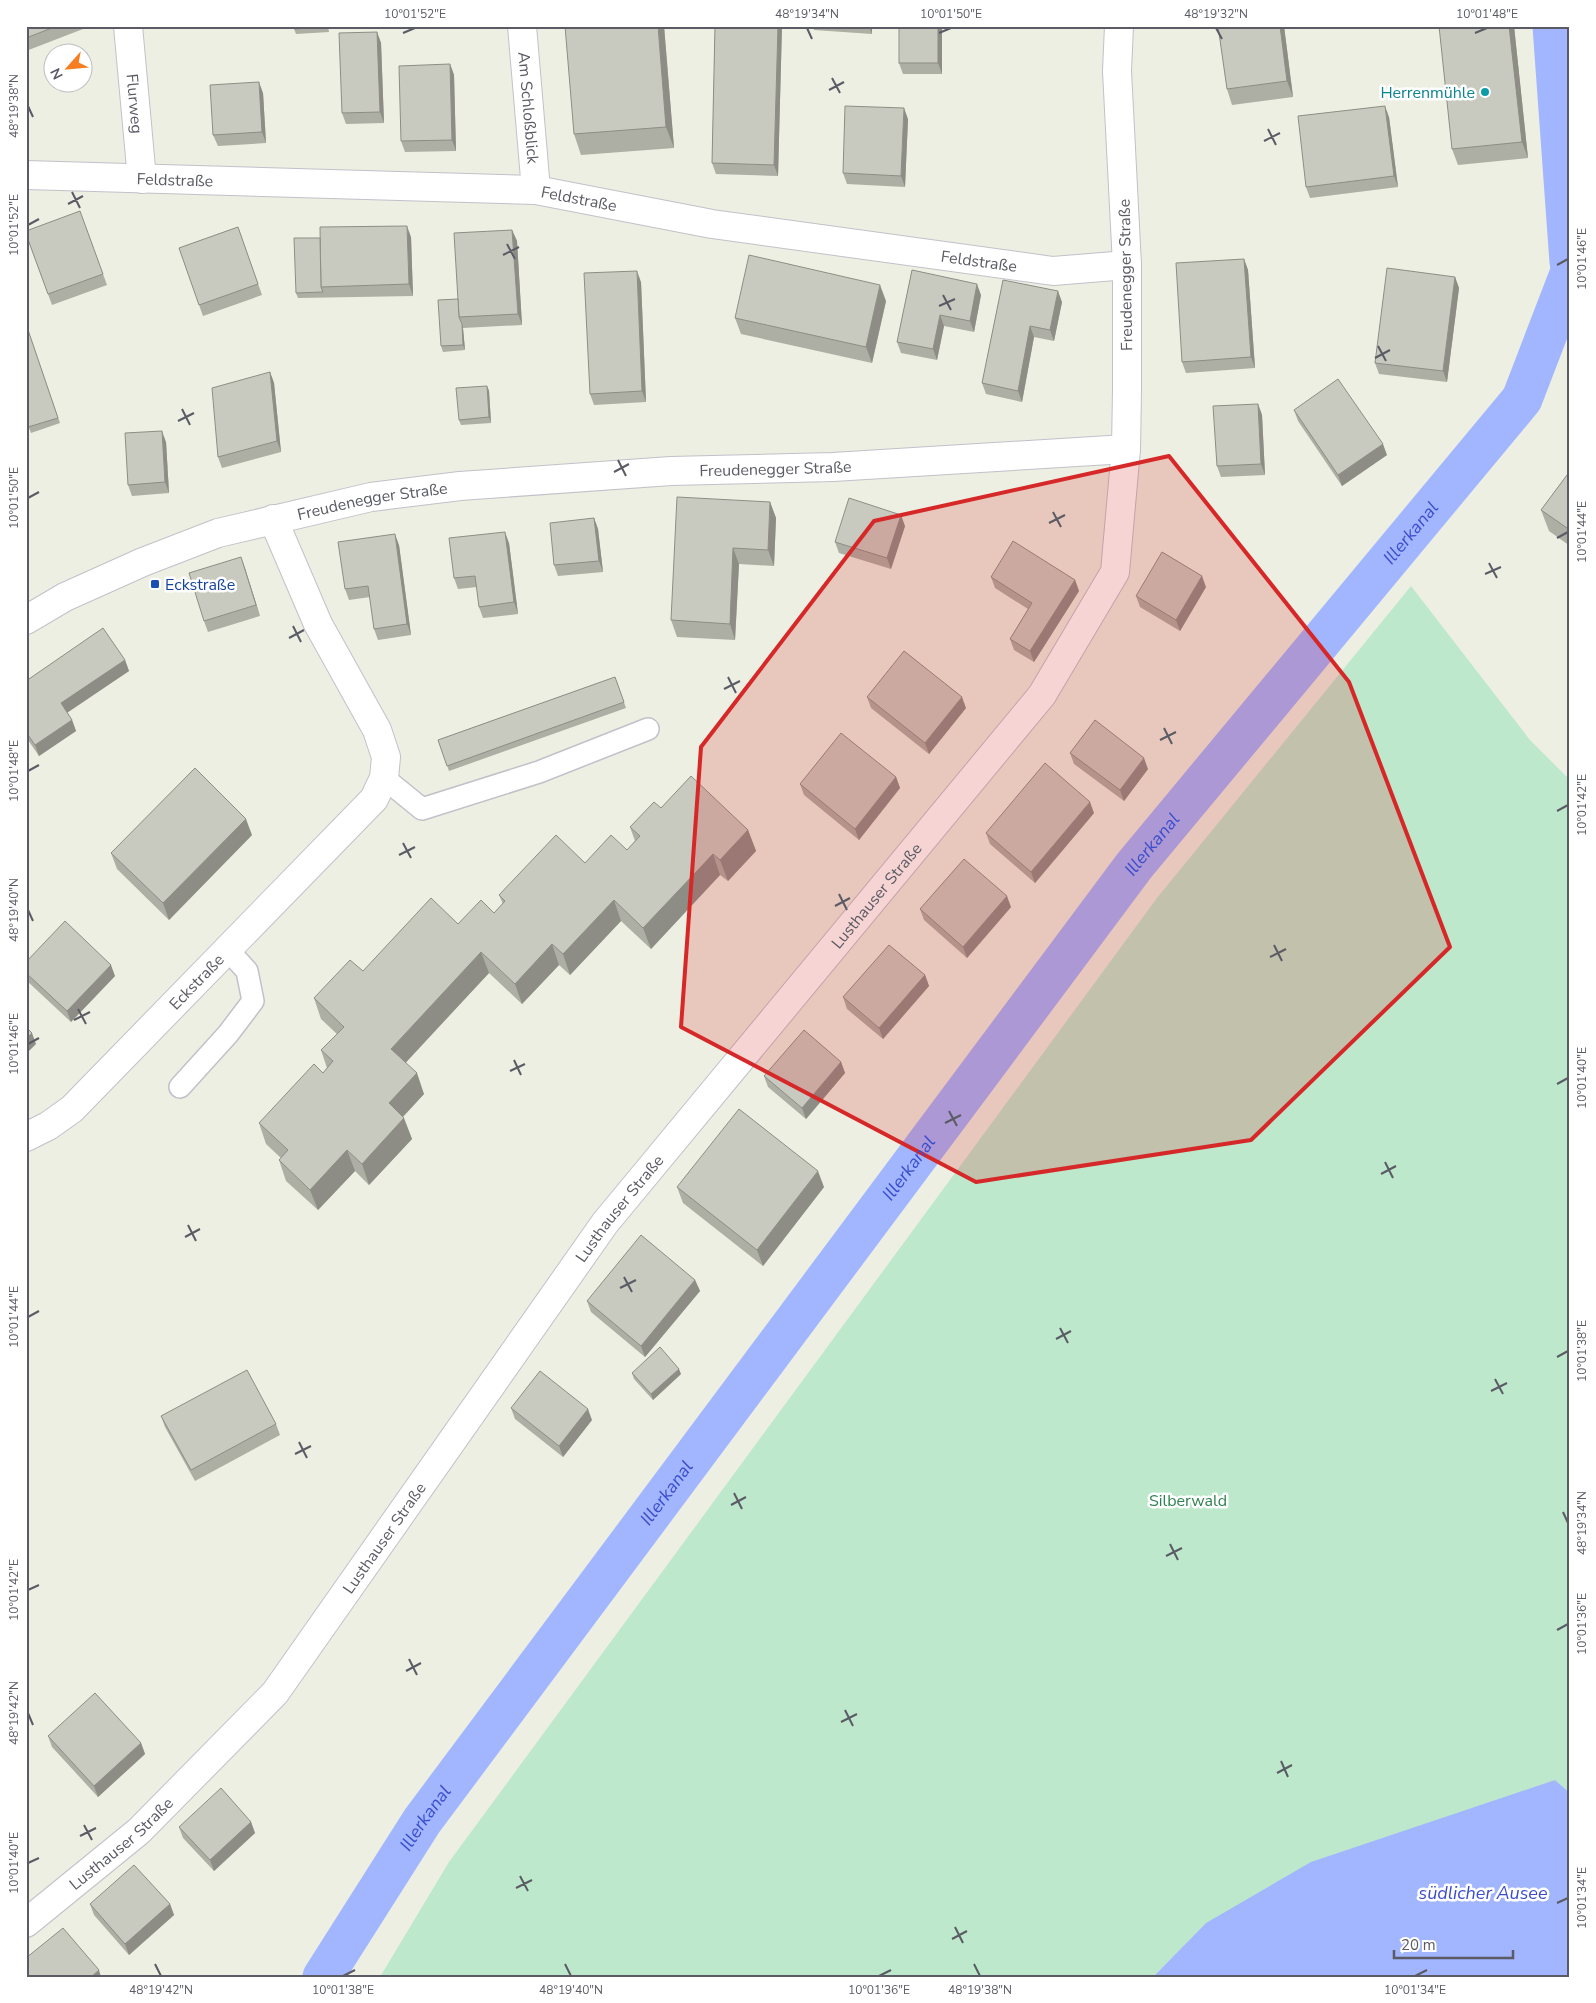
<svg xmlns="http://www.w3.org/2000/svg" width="1596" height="2003" viewBox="0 0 1596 2003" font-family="'Nunito Sans',sans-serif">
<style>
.green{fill:#bde8cc}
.water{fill:#a2b5ff}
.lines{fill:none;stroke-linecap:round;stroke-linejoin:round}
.canal{stroke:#a2b5ff;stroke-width:41}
.lane-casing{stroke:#c1c1ca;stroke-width:24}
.street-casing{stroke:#c1c1ca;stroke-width:30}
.lane{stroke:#fff;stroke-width:21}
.street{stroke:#fff;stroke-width:28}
.wall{fill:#adaea4}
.shaded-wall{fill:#8d8d86}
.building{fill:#c9cabf;stroke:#8d8d86}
.marked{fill:#d62828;fill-opacity:0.2;stroke:#d62828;stroke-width:4;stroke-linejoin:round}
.ticks{fill:none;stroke:#5a5b64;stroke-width:2}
.culture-dot{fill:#0f9aa8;stroke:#fff;stroke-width:2}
.transit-dot{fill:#1a4fb4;stroke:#fff;stroke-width:2}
.labels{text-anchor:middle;stroke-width:5;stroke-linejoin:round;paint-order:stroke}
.culture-label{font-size:16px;fill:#0d838f;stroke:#fff;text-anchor:end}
.street-label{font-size:16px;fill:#5a5b64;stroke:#fff}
.transit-label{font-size:16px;fill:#164399;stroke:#fff;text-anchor:start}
.park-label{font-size:16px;fill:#2d824f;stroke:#fff}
.water-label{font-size:18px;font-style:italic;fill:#3b4dcc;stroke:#fff}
.neatline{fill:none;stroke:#5a5b64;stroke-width:2}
.ticks-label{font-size:12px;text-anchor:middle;fill:#5a5b64}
</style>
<rect width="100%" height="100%" fill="#edefe2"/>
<polygon class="green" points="1411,586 1530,740 1570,780 1570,1793 1555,1780 1206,1923 1153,1977 380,1977 449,1862 1157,898"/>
<polygon class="water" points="1555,1780 1570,1793 1570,1977 1153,1977 1206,1923 1311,1862"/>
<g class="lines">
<g class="canal">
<polyline points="1553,26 1570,262"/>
<path id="s1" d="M323 1977 422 1821 1134 866 1522 399 1570 274"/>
</g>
<g class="lane-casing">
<g id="lane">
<polyline points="384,778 422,809 539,772 648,729"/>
<polyline points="180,1087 228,1034 253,1001 247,971 228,950"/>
</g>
</g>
<g class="street-casing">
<g id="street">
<path id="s2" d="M128 26 142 179"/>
<path id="s3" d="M522 26 536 190"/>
<path id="s4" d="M26 175 536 190 712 224 1053 271 1127 265"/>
<path id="s5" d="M26 620 65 597 143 562 218 533 371 497 460 486 671 471 833 467 1126 449"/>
<path id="s6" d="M26 1137 48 1126 72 1109 374 799 384 778 386 757 377 730 318 624 273 519"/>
<path id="s7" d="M26 1923 139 1831 275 1693 605 1223 1042 695 1115 572 1126 449 1127 390V265L1117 71 1119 26"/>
</g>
</g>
<use href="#lane" class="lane"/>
<use href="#street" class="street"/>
</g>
<g class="wall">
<polygon points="26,26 83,26 83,29 26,51"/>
<polygon points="293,26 328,26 329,32 296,34"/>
<polygon points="664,26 674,148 581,155 574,134"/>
<polygon points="715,26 782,26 778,176 716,174 712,163"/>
<polygon points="813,26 872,26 872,34 814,30"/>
<polygon points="1218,26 1284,26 1293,97 1232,105 1227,89"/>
<polygon points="1514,26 1528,158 1458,165 1452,149"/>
<polygon points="942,29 942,74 903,74 899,63"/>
<polygon points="377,32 381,43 384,123 346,124 342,113"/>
<polygon points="450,64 454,75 456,151 405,152 401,141"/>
<polygon points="263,93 266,143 218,146 213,135"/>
<polygon points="1389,117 1398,187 1310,198 1306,187"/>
<polygon points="908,119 905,187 847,184 843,173"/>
<polygon points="80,211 107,285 52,305 26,234"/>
<polygon points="238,227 262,295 203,316 179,248"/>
<polygon points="512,230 517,241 522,325 463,328 465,350 443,352 441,346 458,299"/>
<polygon points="411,237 413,296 298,298 296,293"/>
<polygon points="1244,259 1248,270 1255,368 1186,373 1182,362"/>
<polygon points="912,270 981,295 974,332 944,326 937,360 901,353 897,342"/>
<polygon points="1455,277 1459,288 1447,382 1379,374 1375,363"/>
<polygon points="1003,280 1062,302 1054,341 1034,337 1022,402 986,394 982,383"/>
<polygon points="641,282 646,402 594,405 590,394"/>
<polygon points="886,301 872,363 741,334 735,318"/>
<polygon points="26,324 60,423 31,433 26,420"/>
<polygon points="270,372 274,383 281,452 222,468 218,457"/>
<polygon points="487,386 489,391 491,423 461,425 459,420"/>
<polygon points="1258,404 1262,415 1265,475 1221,477 1217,466"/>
<polygon points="1294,410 1387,455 1342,486 1298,421"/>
<polygon points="166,442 169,493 132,496 128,485"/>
<polygon points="1570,471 1570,546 1549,531 1541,510"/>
<polygon points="770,502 776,518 774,566 739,564 735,640 677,637 671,620"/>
<polygon points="594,518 598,529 603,572 558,576 554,565"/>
<polygon points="905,526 891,569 839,553 835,542"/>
<polygon points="509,543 518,614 483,618 479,607 477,587 458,589 454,578"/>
<polygon points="399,545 411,635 378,640 374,629 370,597 349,600 345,589"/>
<polygon points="241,557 260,616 208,632 204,621"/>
<polygon points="991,577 1075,580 1079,591 1034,662 1014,650 1010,639 1028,609 995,588"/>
<polygon points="1206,587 1180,631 1140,607 1136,596"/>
<polygon points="125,660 129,671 67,713 72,720 76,731 39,756 26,737 26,681"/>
<polygon points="615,677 626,708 449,771 438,740"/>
<polygon points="867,697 966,708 929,754 871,708"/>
<polygon points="1070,753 1148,769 1124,801 1074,764"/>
<polygon points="896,777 900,788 859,840 804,795 800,784"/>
<polygon points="661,808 748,830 756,851 728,881 720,875 651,949 621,921 570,975 559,965 522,1004 489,973 405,1062 424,1094 403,1117 412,1139 369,1185 355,1171 318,1210 286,1181 279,1160 281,1158 266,1144 259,1123 323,1073 327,1068 321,1050 337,1034 321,1019 314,998 363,971 458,924 494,913 503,904 499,895 585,863 627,850 635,841 630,827"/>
<polygon points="1094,813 1035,883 990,844 986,833"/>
<polygon points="252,835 169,920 117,869 111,853"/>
<polygon points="1011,907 967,958 924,920 920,909"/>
<polygon points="26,962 115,976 71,1022 26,980"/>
<polygon points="925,975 929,986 883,1039 847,1009 843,997"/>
<polygon points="841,1062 845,1073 806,1119 768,1087 764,1076"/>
<polygon points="677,1187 824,1187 763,1266 683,1203"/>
<polygon points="695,1280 700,1291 645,1357 591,1312 587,1301"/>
<polygon points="632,1373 681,1374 653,1400 634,1379"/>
<polygon points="511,1408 592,1420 563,1457 515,1419"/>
<polygon points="161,1416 276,1424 280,1435 195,1481 165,1427"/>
<polygon points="48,1736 141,1743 145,1754 98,1797 52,1747"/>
<polygon points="251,1822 255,1833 214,1871 183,1838 179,1827"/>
<polygon points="90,1904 170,1904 174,1915 129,1955 94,1915"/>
</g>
<g class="shaded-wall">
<polygon points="658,26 664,26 674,148 666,127"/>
<polygon points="778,26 782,26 778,176 774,165"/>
<polygon points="869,26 872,26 872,34"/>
<polygon points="938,26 941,26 942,29 942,74 938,63"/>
<polygon points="1280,26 1284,26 1293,97 1287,81"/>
<polygon points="1509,26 1514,26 1528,158 1522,142"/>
<polygon points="377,32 381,43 384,123 380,112"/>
<polygon points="450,64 454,75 456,151 452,140"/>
<polygon points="259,82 263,93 266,143 262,132"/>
<polygon points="1385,106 1389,117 1398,187 1394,176"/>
<polygon points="904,108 908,119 905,187 901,176"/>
<polygon points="407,226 411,237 413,296 409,284"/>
<polygon points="512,230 517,241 522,325 518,314"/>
<polygon points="1244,259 1248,270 1255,368 1251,357"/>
<polygon points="637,271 641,282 646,402 642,391"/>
<polygon points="1455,277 1459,288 1447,382 1443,371"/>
<polygon points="977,284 981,295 974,332 970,321"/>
<polygon points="880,285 886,301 872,363 866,347"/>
<polygon points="1058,291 1062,302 1054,341 1050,330"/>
<polygon points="940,315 944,326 937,360 933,349"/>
<polygon points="462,324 463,328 465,350 463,345"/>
<polygon points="1030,326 1034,337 1022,402 1018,391"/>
<polygon points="270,372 274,383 281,452 277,441"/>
<polygon points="487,386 489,391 491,423 489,417"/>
<polygon points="1258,404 1262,415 1265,475 1261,464"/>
<polygon points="162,431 166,442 169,493 165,482"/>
<polygon points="1383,444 1387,455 1342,486 1338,475"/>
<polygon points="770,502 776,518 774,566 768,550"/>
<polygon points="901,515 905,526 891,569 887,558"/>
<polygon points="594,518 598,529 603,572 599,561"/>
<polygon points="505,532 509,543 518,614 514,602"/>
<polygon points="395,534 399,545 411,635 407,624"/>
<polygon points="733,548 739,564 735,640 730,624"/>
<polygon points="241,557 245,568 260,616 256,605"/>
<polygon points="1202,576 1206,587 1180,631 1176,620"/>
<polygon points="1075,580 1079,591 1034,662 1030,651"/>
<polygon points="125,660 129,671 65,714 61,703"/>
<polygon points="962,697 966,708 929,754 925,743"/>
<polygon points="72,720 76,731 39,756 35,745"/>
<polygon points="1144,758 1148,769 1124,801 1120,790"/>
<polygon points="896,777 900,788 859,840 855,829"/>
<polygon points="1090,802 1094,813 1035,883 1031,872"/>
<polygon points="246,819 252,835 169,920 163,903"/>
<polygon points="748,830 756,851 728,881 720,860"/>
<polygon points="713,854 720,875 651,949 643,928"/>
<polygon points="1007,896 1011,907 967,958 963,947"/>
<polygon points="614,900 621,921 570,975 563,954"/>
<polygon points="552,944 559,965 522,1004 515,984"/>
<polygon points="481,952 489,973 399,1070 391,1049"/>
<polygon points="111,965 115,976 71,1022 67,1011"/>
<polygon points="925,975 929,986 883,1039 879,1028"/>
<polygon points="32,1033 36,1044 26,1054 26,1039"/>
<polygon points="841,1062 845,1073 806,1119 802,1108"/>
<polygon points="417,1073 424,1094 396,1124 389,1103"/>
<polygon points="404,1118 412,1139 369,1185 362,1164"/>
<polygon points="347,1150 355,1171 318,1210 310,1190"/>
<polygon points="818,1171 824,1187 763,1266 757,1250"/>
<polygon points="695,1280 700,1291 645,1357 641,1346"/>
<polygon points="679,1369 681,1374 653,1400 651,1394"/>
<polygon points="588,1409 592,1420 563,1457 559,1446"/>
<polygon points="141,1743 145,1754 98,1797 94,1786"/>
<polygon points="251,1822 255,1833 214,1871 210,1860"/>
<polygon points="170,1904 174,1915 129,1955 125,1944"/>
<polygon points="99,1970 101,1977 91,1977"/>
</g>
<g class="building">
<polygon points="26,26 57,26 26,38"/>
<polygon points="293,26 327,26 327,27 294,29"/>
<polygon points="565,26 658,26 666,127 574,134"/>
<polygon points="715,26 778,26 774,165 712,163"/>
<rect x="899" y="26" width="39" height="37"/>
<polygon points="1218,26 1280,26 1287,81 1227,89"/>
<polygon points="1439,26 1509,26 1522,142 1452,149"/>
<polygon points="377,32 380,112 342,113 339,33"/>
<polygon points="450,64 452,140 401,141 399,66"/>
<polygon points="259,82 262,132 213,135 210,85"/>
<polygon points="845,106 904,108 901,176 843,173"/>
<polygon points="1385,106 1394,176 1306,187 1298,116"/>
<polygon points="80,211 103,274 48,294 26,234 26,231"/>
<polygon points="407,226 409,284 321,287 320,227"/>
<polygon points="238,227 258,284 199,305 179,248"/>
<polygon points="512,230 518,314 459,317 454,233"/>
<polygon points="294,238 320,238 321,287 323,292 296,293"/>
<polygon points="749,255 880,285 866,347 735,318"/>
<polygon points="1244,259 1251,357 1182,362 1176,263"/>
<polygon points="1387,268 1455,277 1443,371 1375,363"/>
<polygon points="912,270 977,284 970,321 940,315 933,349 897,342"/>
<polygon points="637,271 642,391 590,394 584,273"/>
<polygon points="1003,280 1058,291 1050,330 1030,326 1018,391 982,383"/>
<polygon points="458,299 459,317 462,324 463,345 441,346 438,300"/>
<polygon points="26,324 58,418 28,427 26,420"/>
<polygon points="270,372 277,441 218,457 212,388"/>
<polygon points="1338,379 1383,444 1338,475 1294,410"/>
<polygon points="487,386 489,417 459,420 456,388"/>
<polygon points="1258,404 1261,464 1217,466 1213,406"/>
<polygon points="162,431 165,482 128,485 125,433"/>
<polygon points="1570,471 1570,530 1541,510"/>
<polygon points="677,497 770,502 768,550 733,548 730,624 671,620"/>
<polygon points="849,498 901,515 887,558 835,542"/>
<polygon points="594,518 599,561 554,565 550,523"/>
<polygon points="505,532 514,602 479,607 475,576 454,578 449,538"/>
<polygon points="395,534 407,624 374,629 368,586 345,589 338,542"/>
<polygon points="1013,541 1075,580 1030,651 1010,639 1032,603 991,577"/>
<polygon points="1162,552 1202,576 1176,620 1136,596"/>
<polygon points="241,557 256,605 204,621 189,573"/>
<polygon points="103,628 125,660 61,703 72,720 35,745 26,732 26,681"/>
<polygon points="904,651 962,697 925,743 867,697"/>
<polygon points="615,677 624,702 447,766 438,740"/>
<polygon points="1095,720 1144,758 1120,790 1070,753"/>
<polygon points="841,733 896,777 855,829 800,784"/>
<polygon points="1045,763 1090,802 1031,872 986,833"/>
<polygon points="195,768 246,819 163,903 111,853"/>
<polygon points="691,776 748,830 720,860 713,854 643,928 614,900 563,954 552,944 515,984 481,952 391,1049 417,1073 389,1103 404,1118 362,1164 347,1150 310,1190 279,1160 288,1150 259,1123 314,1064 323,1073 333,1061 321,1050 344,1027 314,998 350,960 363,971 431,898 458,924 481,900 494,913 505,901 499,895 556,835 585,863 611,835 627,850 640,836 630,827 654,802 661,808"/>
<polygon points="964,859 1007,896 963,947 920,909"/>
<polygon points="65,921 111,965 67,1011 26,973 26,962"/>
<polygon points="889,945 925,975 879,1028 843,997"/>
<polygon points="26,1027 32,1033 26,1039"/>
<polygon points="804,1030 841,1062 802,1108 764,1076"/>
<polygon points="739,1109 818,1171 757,1250 677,1187"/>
<polygon points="641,1235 695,1280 641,1346 587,1301"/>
<polygon points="660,1347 679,1369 651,1394 632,1373"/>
<polygon points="247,1370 276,1424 191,1470 161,1416"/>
<polygon points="540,1371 588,1409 559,1446 511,1408"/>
<polygon points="95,1693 141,1743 94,1786 48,1736"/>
<polygon points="221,1788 251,1822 210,1860 179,1827"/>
<polygon points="134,1865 170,1904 125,1944 90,1904"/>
<polygon points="63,1928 99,1970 91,1977 26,1977 26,1958"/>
</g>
<path class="marked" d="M1169 456 1349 682 1450 947 1251 1140 976 1182 681 1027 701 747 874 521Z"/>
<path class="ticks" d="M807 28 812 39M1216 28 1222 39M403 33 415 28M939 33 951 28M1475 33 1487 28M832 78 840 93M829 90 844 82M28 106 33 117M1268 129 1276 145M1264 141 1280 133M72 192 80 208M68 204 83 196M28 225 39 219M507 244 515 259M503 255 519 247M1557 265 1568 259M943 295 951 310M939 306 955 299M1378 346 1386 361M1375 358 1390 350M182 409 190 425M178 421 194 413M618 460 626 476M614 472 629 464M28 498 39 492M1053 512 1061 527M1049 523 1065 515M1557 538 1568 532M1489 563 1497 578M1485 574 1501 567M293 626 301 642M289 638 304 630M728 677 736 693M724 689 740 681M1164 728 1172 744M1160 740 1176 732M28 771 39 765M1557 811 1568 805M403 843 411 858M399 855 415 847M839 894 847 910M835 906 850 898M28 910 33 921M1274 945 1282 961M1270 957 1286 949M78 1009 86 1024M74 1020 90 1012M28 1044 39 1038M514 1060 521 1075M510 1071 525 1064M1557 1084 1568 1078M949 1111 957 1126M945 1123 961 1115M1385 1162 1393 1178M1381 1174 1396 1166M188 1225 196 1241M185 1237 200 1229M624 1277 632 1292M620 1288 636 1280M28 1317 39 1311M1060 1328 1068 1343M1056 1339 1071 1331M1557 1357 1568 1351M1495 1379 1503 1394M1491 1391 1507 1383M299 1442 307 1458M295 1454 311 1446M734 1493 742 1509M731 1505 746 1497M1563 1512 1568 1523M1170 1544 1178 1560M1166 1556 1182 1548M28 1590 39 1585M1557 1630 1568 1624M409 1659 417 1675M406 1671 421 1663M845 1710 853 1726M28 1713 33 1725M841 1722 857 1714M1281 1761 1288 1777M1277 1773 1292 1765M84 1825 92 1840M80 1836 96 1828M28 1863 39 1858M520 1876 528 1891M516 1888 532 1880M1557 1903 1568 1898M955 1927 963 1943M952 1939 967 1931M155 1964 161 1976M565 1964 571 1976M974 1964 980 1976M343 1976 355 1970M879 1976 891 1970M1415 1976 1427 1970"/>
<circle class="culture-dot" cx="1485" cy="92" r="5"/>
<rect class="transit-dot" x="150" y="579" width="10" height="10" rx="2.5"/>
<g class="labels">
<g class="culture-label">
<text x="1475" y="98">Herrenmühle</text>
</g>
<g class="street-label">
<text dy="6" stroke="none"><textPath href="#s2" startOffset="78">Flurweg</textPath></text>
<text dy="6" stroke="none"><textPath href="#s3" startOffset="82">Am Schloßblick</textPath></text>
<text dy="6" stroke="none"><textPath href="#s4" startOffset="149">Feldstraße</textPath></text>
<text dy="6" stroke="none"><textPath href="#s4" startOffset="554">Feldstraße</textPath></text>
<text dy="6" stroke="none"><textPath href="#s4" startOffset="959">Feldstraße</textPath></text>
<text transform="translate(1125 275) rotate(-91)" y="6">Freudenegger Straße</text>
<text dy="6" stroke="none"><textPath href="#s5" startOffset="774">Freudenegger Straße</textPath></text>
<text dy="6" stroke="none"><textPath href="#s5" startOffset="369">Freudenegger Straße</textPath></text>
<text dy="6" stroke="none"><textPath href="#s7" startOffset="1339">Lusthauser Straße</textPath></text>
<text dy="6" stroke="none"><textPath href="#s6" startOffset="232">Eckstraße</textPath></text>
<text dy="6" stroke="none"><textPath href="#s7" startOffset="934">Lusthauser Straße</textPath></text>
<text dy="6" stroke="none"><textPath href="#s7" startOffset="529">Lusthauser Straße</textPath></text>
<text dy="6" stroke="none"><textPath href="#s7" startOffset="124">Lusthauser Straße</textPath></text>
</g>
<g class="transit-label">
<text x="165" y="590">Eckstraße</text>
</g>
<g class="park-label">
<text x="1188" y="1506">Silberwald</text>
</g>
<g class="water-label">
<text dy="6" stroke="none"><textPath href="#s1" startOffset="1809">Illerkanal</textPath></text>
<text dy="6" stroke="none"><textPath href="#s1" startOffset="1404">Illerkanal</textPath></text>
<text dy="6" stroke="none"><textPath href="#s1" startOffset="999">Illerkanal</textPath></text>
<text dy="6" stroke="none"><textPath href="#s1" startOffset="594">Illerkanal</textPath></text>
<text dy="6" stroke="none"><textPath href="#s1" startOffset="189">Illerkanal</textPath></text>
<text x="1483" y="1899">südlicher Ausee</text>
</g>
</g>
<rect width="1596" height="2003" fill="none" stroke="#ffffff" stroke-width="55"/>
<g transform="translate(68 68) rotate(243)"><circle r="24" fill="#ffffff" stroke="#bdbdc1"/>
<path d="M0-4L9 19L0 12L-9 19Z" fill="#f67e21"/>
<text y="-8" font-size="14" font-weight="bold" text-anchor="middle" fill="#5a5b64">N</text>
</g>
<path d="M1394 1950v8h119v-8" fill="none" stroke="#5a5b64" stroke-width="2.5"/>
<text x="1401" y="1950" font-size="15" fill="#5a5b64" stroke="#ffffff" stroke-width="4" paint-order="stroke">20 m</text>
<rect x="28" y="28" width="1540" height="1948" class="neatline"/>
<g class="ticks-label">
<text x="415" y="18">10°01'52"E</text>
<text x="807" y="18">48°19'34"N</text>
<text x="951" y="18">10°01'50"E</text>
<text x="1216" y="18">48°19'32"N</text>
<text x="1487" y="18">10°01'48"E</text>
<text transform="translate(14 106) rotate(-90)" y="4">48°19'38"N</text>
<text transform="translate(14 225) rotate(-90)" y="4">10°01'52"E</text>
<text transform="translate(1582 259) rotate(-90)" y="4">10°01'46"E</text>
<text transform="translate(14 498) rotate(-90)" y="4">10°01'50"E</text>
<text transform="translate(1582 532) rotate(-90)" y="4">10°01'44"E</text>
<text transform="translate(14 771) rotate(-90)" y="4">10°01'48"E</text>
<text transform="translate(1582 805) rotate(-90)" y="4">10°01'42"E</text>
<text transform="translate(14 910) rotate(-90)" y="4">48°19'40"N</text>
<text transform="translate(14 1044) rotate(-90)" y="4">10°01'46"E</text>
<text transform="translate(1582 1078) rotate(-90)" y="4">10°01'40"E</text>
<text transform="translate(14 1317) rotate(-90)" y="4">10°01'44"E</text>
<text transform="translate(1582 1351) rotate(-90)" y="4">10°01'38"E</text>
<text transform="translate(1582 1523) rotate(-90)" y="4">48°19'34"N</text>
<text transform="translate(14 1590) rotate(-90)" y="4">10°01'42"E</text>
<text transform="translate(1582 1624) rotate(-90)" y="4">10°01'36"E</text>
<text transform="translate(14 1713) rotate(-90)" y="4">48°19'42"N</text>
<text transform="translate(14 1863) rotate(-90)" y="4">10°01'40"E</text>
<text transform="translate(1582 1898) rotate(-90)" y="4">10°01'34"E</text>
<text x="161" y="1994">48°19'42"N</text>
<text x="343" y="1994">10°01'38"E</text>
<text x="571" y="1994">48°19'40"N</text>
<text x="879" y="1994">10°01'36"E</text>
<text x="980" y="1994">48°19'38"N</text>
<text x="1415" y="1994">10°01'34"E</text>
</g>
</svg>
